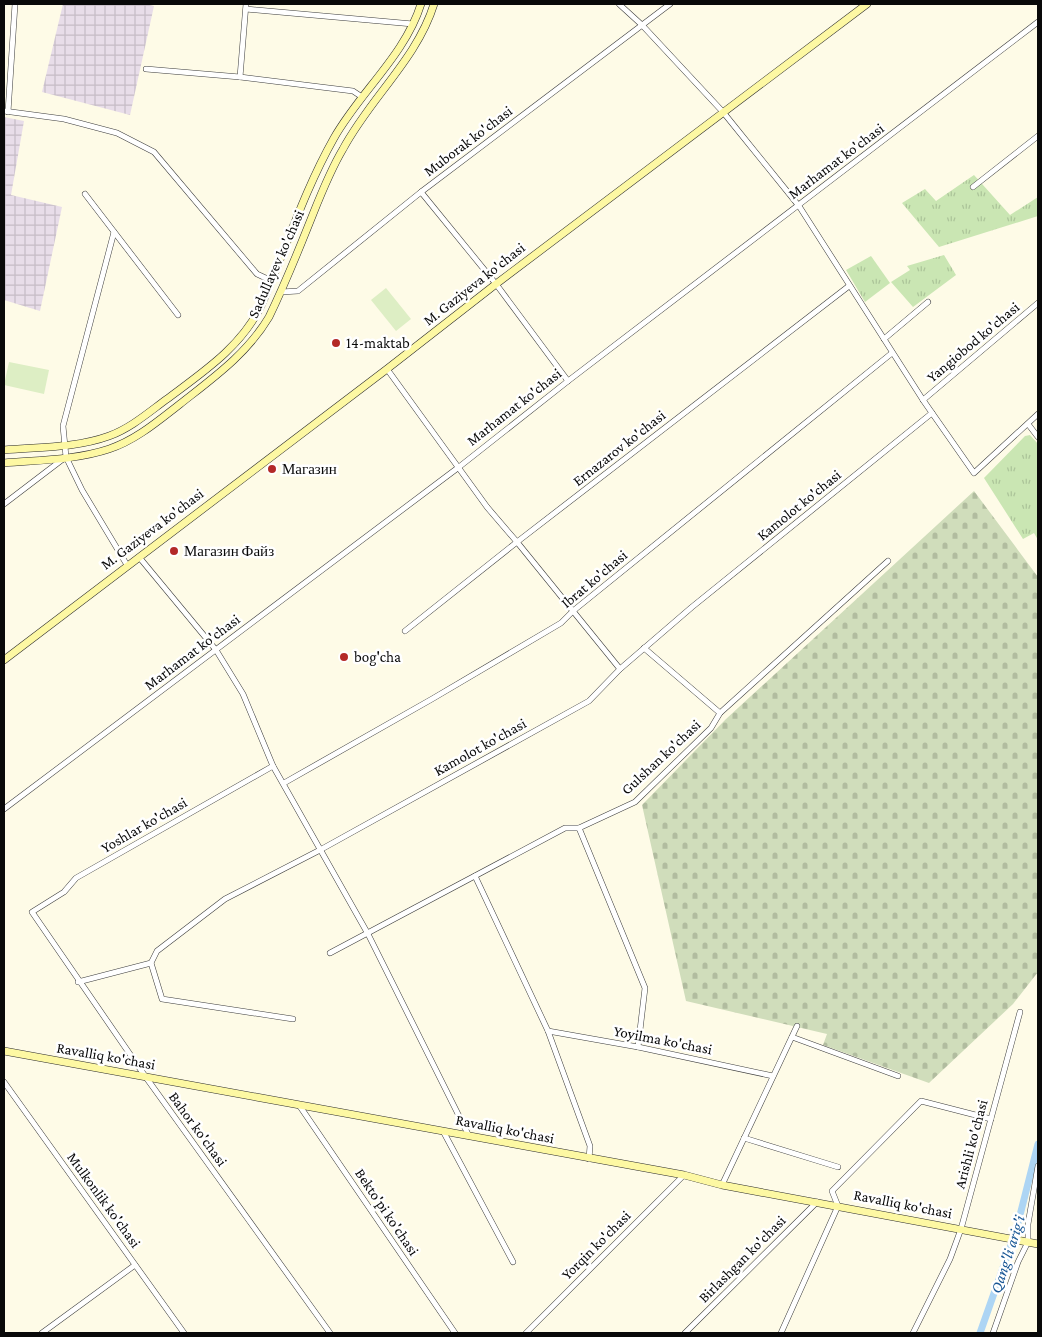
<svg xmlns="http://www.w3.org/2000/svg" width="1042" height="1337" viewBox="0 0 1042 1337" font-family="'Crimson Pro',serif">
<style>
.industrial{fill:url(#industrial-grid)}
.grass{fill:url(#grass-tufts)}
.cemetery{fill:url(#cemetery-stones)}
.pitch{fill:#ddeec4}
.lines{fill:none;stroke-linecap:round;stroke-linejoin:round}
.canal{stroke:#add5f4;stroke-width:7}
.street-casing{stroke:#3c3c3c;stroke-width:6}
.secondary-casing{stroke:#2b2b2b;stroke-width:8}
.street{stroke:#fff;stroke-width:5}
.secondary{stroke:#fdf8a3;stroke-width:7}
.poi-dot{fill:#b32927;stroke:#fff;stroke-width:2}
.labels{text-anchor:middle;stroke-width:5;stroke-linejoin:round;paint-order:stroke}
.street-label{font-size:15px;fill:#090909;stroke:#fff}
.poi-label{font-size:15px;fill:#090909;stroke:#fff;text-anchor:start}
.water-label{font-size:16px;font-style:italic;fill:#195795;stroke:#fff}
</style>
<defs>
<pattern id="industrial-grid" width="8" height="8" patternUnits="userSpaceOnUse" patternTransform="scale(1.25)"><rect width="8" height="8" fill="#e8dde9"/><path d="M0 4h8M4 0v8" fill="none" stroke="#c6bcc6"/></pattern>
<pattern id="grass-tufts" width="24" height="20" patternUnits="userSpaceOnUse" patternTransform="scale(1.25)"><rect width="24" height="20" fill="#cae6b3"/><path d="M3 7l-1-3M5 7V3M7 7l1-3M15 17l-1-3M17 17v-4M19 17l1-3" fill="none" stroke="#acc499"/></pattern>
<pattern id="cemetery-stones" width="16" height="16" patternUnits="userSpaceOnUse" patternTransform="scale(1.25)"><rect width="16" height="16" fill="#d0ddbb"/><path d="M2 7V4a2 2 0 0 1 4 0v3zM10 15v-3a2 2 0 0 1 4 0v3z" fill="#b1bc9f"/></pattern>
</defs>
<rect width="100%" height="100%" fill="#fefbe7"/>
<g class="industrial">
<polygon points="63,4 145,4 154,6 130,115 42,92"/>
<polygon points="4,117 24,121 11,195 62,207 40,311 4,300"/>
</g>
<g class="grass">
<polygon points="974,175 1010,215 1038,197 1038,216 939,247 902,203 925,189 936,201"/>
<polygon points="944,255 956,275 913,307 891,282 910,270 907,266"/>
<polygon points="871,256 890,283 865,302 846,270"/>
<polygon points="1030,435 1038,444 1038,540 1034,533 1023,539 984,478 1025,436"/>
</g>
<polygon class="cemetery" points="974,491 1038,577 1038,972 1013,1004 929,1083 823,1045 827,1034 686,1001 642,805 726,719"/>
<g class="pitch">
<polygon points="386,288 411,319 396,331 371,300"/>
<polygon points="9,362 49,370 44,394 4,385"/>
</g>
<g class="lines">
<polyline class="canal" points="980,1333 1016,1231 1038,1144"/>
<g class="street-casing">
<g id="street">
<polyline points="619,4 642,25 723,112 799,206 923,400 974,473 1038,414"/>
<polyline points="246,9 413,24"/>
<polyline points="146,69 240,77 353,91 362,97"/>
<polyline points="240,77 246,4"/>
<polyline points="4,111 64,119 117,133 154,152 257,274 272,281"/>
<polyline points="8,112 15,4"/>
<polyline points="973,187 1038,136"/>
<polyline points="421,192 496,284 568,381"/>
<polyline points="85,194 178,315"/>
<polyline points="114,232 63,426 66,457 82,490 127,565"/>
<polyline points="281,292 298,291 421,192 670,4"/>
<polyline points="884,339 928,302"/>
<polyline points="387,369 487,507 517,542 620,669"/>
<polyline points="923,400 1038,303"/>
<polyline points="1028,424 1038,437"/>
<polyline points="4,504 63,459"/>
<polyline points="139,557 216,650 243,694 273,766 368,934 469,1136"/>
<polyline points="405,631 517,542 849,286"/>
<polyline points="644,648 720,713"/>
<polyline points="273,766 76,878 64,892 32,912 145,1076 330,1333"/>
<polyline points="284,783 432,699 561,623 573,611 892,353"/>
<polyline points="4,809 459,467 568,381 1038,22"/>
<polyline points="579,828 645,988 638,1047"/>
<polyline points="475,876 548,1031 590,1146 589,1159"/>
<polyline points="330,953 565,828 579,828 635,802 711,728 720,713 888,561"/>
<polyline points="78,982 151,963"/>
<polyline points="293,1019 162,999 151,963 157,951 225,899 320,850 589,701 620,669 692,607 932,413"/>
<polyline points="548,1031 638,1047 773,1076"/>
<polyline points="792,1037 898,1076"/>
<polyline points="4,1082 184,1333"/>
<polyline points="299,1105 455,1333"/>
<polyline points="443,1131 513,1262"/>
<polyline points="744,1138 838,1167"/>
<polyline points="722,1185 797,1026"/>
<polyline points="42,1333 135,1265"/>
<polyline points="526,1333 684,1175"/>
<polyline points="685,1333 817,1202"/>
<polyline points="781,1333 838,1206 832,1191 921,1101 991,1119"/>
<polyline points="913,1333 950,1259 961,1229 1020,1012"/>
<polyline points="993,1333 1018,1262 1028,1242 1028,1224 1038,1166"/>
</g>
</g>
<g class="secondary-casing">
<g id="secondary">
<path d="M4 450C38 447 76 448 109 436 131 428 149 412 167 399 203 372 241 347 261 306 285 251 304 191 334 138 360 92 405 55 421 4"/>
<path d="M4 463C38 460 76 460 109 449 136 440 158 421 180 404 213 378 247 354 269 317 283 288 295 259 307 229 318 202 328 174 343 149 370 98 417 59 434 4"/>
<polyline points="4,660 387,369 496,284 867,4"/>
<polyline points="4,1051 684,1175 722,1185 1038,1244"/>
</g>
</g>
<use href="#street" class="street"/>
<use href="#secondary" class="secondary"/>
</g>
<g class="poi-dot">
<circle cx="336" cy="343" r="5"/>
<circle cx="272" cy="469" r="5"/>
<circle cx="174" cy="551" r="5"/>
<circle cx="344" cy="657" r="5"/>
</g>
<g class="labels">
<g class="street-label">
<text transform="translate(468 141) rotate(-37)" y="5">Muborak ko'chasi</text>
<text transform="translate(836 161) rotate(-37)" y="5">Marhamat ko'chasi</text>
<text transform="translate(276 264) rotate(-66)" y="5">Sadullayev ko'chasi</text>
<text transform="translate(474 284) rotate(-38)" y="5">M. Gaziyeva ko'chasi</text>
<text transform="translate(973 342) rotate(-40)" y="5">Yangiobod ko'chasi</text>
<text transform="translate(514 407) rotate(-38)" y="5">Marhamat ko'chasi</text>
<text transform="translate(619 448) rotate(-38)" y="5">Ernazarov ko'chasi</text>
<text transform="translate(799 505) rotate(-39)" y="5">Kamolot ko'chasi</text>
<text transform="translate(152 529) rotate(-37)" y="5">M. Gaziyeva ko'chasi</text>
<text transform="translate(594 579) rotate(-40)" y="5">Ibrat ko'chasi</text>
<text transform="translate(192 652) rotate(-37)" y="5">Marhamat ko'chasi</text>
<text transform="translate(480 747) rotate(-29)" y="5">Kamolot ko'chasi</text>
<text transform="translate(661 757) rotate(-43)" y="5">Gulshan ko'chasi</text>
<text transform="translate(144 825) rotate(-30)" y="5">Yoshlar ko'chasi</text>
<text transform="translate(663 1040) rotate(11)" y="5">Yoyilma ko'chasi</text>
<text transform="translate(106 1056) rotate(10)" y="5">Ravalliq ko'chasi</text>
<text transform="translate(198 1129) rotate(54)" y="5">Bahor ko'chasi</text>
<text transform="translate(505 1129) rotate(11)" y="5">Ravalliq ko'chasi</text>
<text transform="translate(971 1144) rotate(-75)" y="5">Arishli ko'chasi</text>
<text transform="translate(104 1200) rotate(54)" y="5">Mulkonlik ko'chasi</text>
<text transform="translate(903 1204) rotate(11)" y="5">Ravalliq ko'chasi</text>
<text transform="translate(387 1212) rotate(56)" y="5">Bekto'pi ko'chasi</text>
<text transform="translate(596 1245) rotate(-45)" y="5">Yorqin ko'chasi</text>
<text transform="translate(742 1259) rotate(-45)" y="5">Birlashgan ko'chasi</text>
</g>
<g class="poi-label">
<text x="346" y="348">14-maktab</text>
<text x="282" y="474">Магазин</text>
<text x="184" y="556">Магазин Файз</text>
<text x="354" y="662">bog'cha</text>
</g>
<g class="water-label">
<text transform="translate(1007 1254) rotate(-72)" y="6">Qang'li arig'i</text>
</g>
</g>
<rect width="1042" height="1337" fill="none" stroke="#090909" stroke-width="10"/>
</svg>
